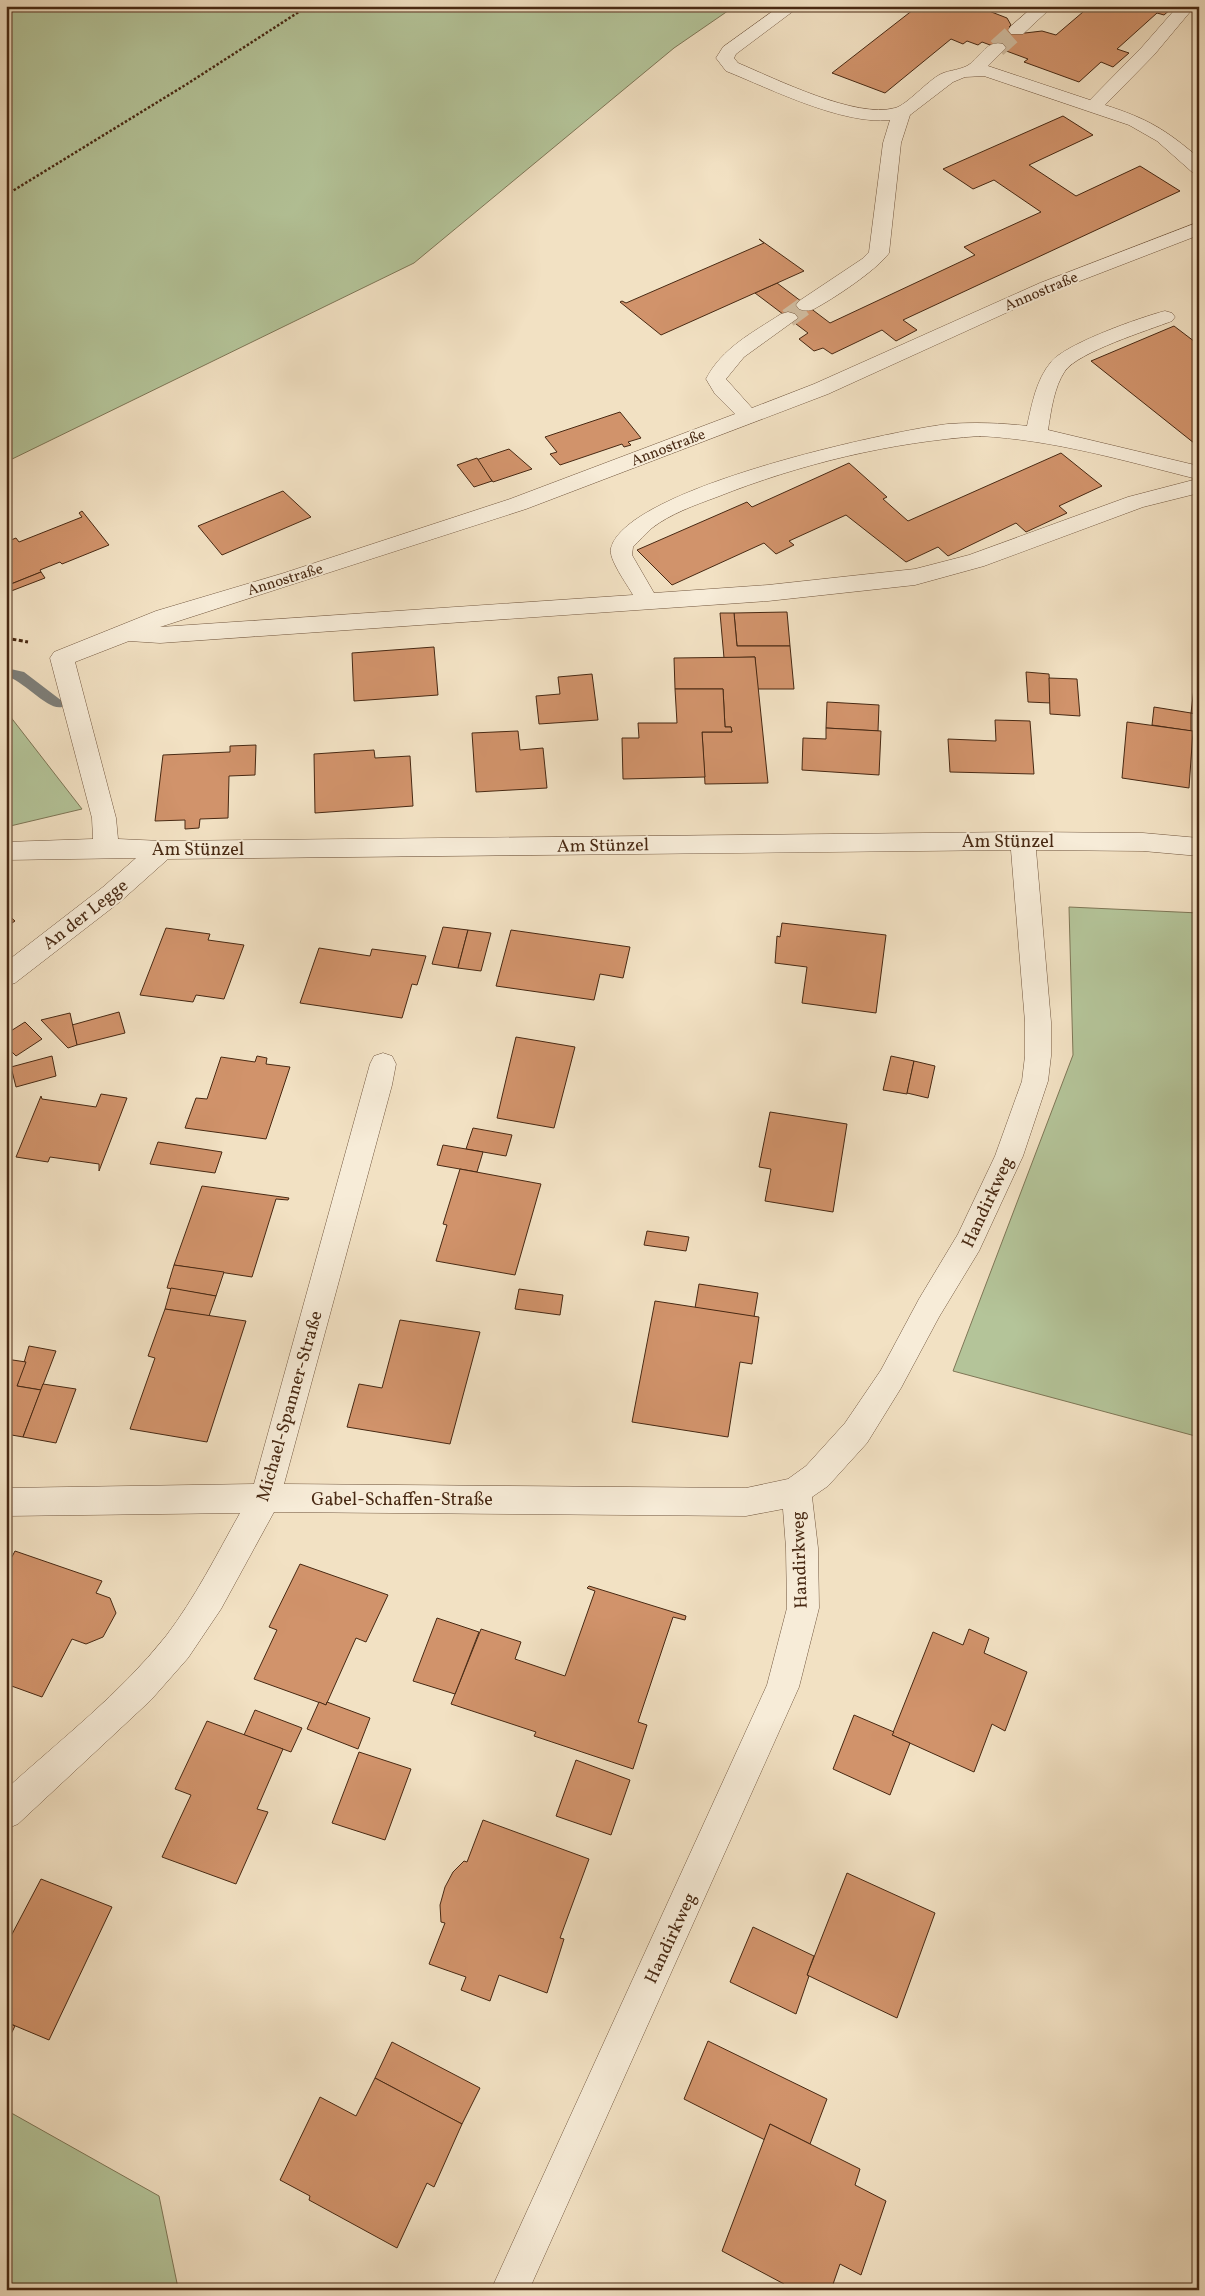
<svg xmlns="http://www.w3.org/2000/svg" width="1205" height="2296" viewBox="0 0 1205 2296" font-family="Vollkorn,serif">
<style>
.green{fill:#b4c499;stroke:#7e7656}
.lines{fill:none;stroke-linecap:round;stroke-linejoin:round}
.stream{fill:#7e807b;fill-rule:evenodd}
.building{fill:#d1936b;stroke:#482913}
.minor-tunnel{stroke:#d0bca0;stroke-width:19;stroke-dasharray:19 10;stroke-linecap:butt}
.minor-casing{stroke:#72573f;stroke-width:1}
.path-far1{stroke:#482913;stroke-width:2.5;stroke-dasharray:2.5 2;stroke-linecap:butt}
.path{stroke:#482913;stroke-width:3;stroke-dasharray:4 2.5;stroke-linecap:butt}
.minor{fill:#f7ecd8;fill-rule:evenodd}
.labels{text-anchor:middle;stroke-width:4;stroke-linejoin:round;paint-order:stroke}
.far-street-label{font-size:15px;fill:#482913;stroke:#f7ecd8}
.street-label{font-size:18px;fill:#482913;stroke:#f7ecd8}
</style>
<rect width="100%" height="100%" fill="#f2e1c3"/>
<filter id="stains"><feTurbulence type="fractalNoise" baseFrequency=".004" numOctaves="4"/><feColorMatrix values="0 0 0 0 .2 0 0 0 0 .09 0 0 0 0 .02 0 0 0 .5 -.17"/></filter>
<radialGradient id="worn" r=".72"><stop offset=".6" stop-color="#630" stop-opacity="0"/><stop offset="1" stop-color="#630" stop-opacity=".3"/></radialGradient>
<g class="green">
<polygon points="6,6 735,6 674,48 414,263 6,462"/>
<polygon points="6,711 82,809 6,827"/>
<polygon points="1069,907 1199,913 1199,1437 953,1371 1073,1055"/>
<polygon points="6,2110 159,2196 178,2288 181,2290 6,2290"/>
</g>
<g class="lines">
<path class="stream" d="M6 668 24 672 62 701 63 704 62 707C48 711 23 680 6 676Z"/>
</g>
<g class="building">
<polygon points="918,6 976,6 1007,18 1011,25 1009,27 1025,33 1042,31 1056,35 1090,6 1166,6 1172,8 1164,15 1157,13 1117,49 1129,53 1113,67 1101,62 1079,82 1024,62 1028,59 982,42 978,45 967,41 963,44 951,39 885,93 832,73"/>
<polygon points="1063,116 1093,135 1029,165 1076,196 1140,166 1180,191 903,320 917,330 896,341 882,330 832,354 823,348 814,351 799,339 808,333 755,293 777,283 830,323 975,255 964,247 1041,212 994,180 973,189 943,169"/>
<polygon points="759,239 804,271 661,335 620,302 622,301 626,303 764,243"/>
<polygon points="1174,326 1199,345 1199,447 1091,361"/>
<polygon points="620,412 641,438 628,442 631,445 624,447 622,444 560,465 550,454 557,452 545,437"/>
<polygon points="509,449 532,469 493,482 476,460"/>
<polygon points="1061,453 1102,486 1059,506 1067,513 1026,532 1016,523 948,556 938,547 906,562 846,515 789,541 794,545 776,554 764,543 672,585 637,550 747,502 752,507 849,463 887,497 883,499 908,521"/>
<polygon points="477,458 492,481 474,487 457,465"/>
<polygon points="283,491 311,517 222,555 198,526"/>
<polygon points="82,511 109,545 62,564 60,562 40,570 41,572 6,586 6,542 16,538 19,542 82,517 79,513"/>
<polygon points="41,572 45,578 6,593 6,586"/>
<polygon points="787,612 790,646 737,646 734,613"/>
<polygon points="720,613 734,613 737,646 790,646 794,689 757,689 755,657 724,658"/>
<polygon points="434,647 438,695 354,701 352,653"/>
<polygon points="755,657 768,783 705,784 702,732 732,732 731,727 725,727 723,689 675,689 674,658"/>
<polygon points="1026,672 1049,674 1051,703 1028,702"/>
<polygon points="592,674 598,720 539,724 536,696 560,694 558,677"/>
<polygon points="1049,678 1077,679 1080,716 1050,714"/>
<polygon points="1194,688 1199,688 1199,715 1191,713"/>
<polygon points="675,689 723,689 725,727 731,727 732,732 702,732 705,777 623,779 622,738 639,738 638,723 677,723"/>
<polygon points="827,702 879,705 878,731 826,728"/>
<polygon points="1154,707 1191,713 1191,731 1152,725"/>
<polygon points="995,720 1030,721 1034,774 950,772 948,739 996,741"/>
<polygon points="1127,722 1193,731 1189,788 1122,778"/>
<polygon points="826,728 881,731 879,775 802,770 803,738 826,739"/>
<polygon points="518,731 520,750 543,748 547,788 476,792 472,733"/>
<polygon points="256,745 255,775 229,776 228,818 200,819 199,828 185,829 185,820 155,821 163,755 230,752 230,746"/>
<polygon points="374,750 375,758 410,756 413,806 315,813 314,754"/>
<polygon points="6,913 15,921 6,927"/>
<polygon points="782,923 886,935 876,1013 802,1003 807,967 775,963 777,936 780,937"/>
<polygon points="443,927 468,930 458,968 432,964"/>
<polygon points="166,928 210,934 208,940 244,945 224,999 196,995 193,1002 140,995"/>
<polygon points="468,930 491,933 481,971 458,968"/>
<polygon points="511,930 630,947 623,978 600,974 594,1000 496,986"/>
<polygon points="319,948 370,956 372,949 426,956 417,985 412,984 402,1018 300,1003"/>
<polygon points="119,1012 125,1033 77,1045 72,1025"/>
<polygon points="70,1013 77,1045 68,1048 41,1020"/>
<polygon points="25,1022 42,1039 16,1056 6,1046 6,1034"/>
<polygon points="516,1037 575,1047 554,1128 497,1118"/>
<polygon points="52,1056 56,1076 16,1087 11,1067"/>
<polygon points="257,1056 267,1058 266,1064 290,1067 266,1139 185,1128 196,1098 207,1099 221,1057 255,1062"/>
<polygon points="891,1056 914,1061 907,1094 883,1090"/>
<polygon points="914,1061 935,1066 928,1098 907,1093"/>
<polygon points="101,1094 127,1098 99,1171 99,1164 50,1157 48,1162 16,1157 41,1096 42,1099 96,1107"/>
<polygon points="770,1112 847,1124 833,1212 765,1201 771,1169 759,1167"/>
<polygon points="473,1128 512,1135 506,1156 466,1149"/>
<polygon points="158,1142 222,1152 215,1173 150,1164"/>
<polygon points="443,1145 483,1152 477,1172 437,1165"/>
<polygon points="460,1169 541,1184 515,1275 436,1261 447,1225 443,1224"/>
<polygon points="202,1186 289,1198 288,1200 276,1199 252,1277 174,1265"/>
<polygon points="647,1231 689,1237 686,1251 644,1245"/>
<polygon points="174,1265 224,1272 216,1296 167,1288"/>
<polygon points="699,1284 758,1293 754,1317 695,1308"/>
<polygon points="171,1288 216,1296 209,1316 165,1309"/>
<polygon points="519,1289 563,1295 560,1315 515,1309"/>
<polygon points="655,1301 759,1317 752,1364 740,1362 728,1437 632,1422"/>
<polygon points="165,1309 246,1321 207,1442 130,1429 155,1358 148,1356"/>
<polygon points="400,1320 480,1332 450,1444 347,1427 359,1384 382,1388"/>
<polygon points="29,1346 56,1351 41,1390 17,1386"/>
<polygon points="6,1359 26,1362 17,1386 41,1390 23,1437 6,1434"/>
<polygon points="43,1384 76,1389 56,1443 23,1437"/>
<polygon points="15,1551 102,1581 96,1593 110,1598 116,1613 103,1637 86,1644 72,1639 42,1697 6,1684 6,1568"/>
<polygon points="300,1564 388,1595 366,1642 356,1638 326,1705 254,1679 277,1630 269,1627"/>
<polygon points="589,1586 686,1616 685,1620 673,1617 638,1722 647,1725 633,1769 534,1736 536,1732 451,1704 481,1629 521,1642 515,1659 565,1676 595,1591 587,1588"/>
<polygon points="437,1618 479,1632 455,1694 413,1681"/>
<polygon points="969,1629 989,1638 984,1653 1027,1672 1005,1731 992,1724 974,1772 892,1735 933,1632 963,1645"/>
<polygon points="319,1702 326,1705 327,1702 370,1718 358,1749 307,1729"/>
<polygon points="255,1710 302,1728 291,1752 244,1735"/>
<polygon points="854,1715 894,1732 892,1735 910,1743 890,1795 833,1769"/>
<polygon points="207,1721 283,1749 257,1809 268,1812 236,1884 162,1857 191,1795 175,1789"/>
<polygon points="359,1752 411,1769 385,1840 332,1823"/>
<polygon points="576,1760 630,1780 611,1835 556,1816"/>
<polygon points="483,1820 589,1859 560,1938 564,1939 547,1993 499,1975 490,2001 461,1990 466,1977 429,1964 445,1923 441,1922 440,1905 445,1887 453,1872 464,1861 467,1862"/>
<polygon points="847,1873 935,1913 897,2018 807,1975"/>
<polygon points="41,1879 112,1907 49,2040 6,2022 6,1937 7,1935 11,1936"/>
<polygon points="753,1927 814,1956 807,1975 809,1976 796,2014 730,1982"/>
<polygon points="6,2022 15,2026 6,2044"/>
<polygon points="708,2041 827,2099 810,2144 770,2124 765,2140 684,2099"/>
<polygon points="392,2042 480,2088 462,2124 375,2078"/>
<polygon points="375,2078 462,2124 434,2187 427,2183 397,2248 309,2200 310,2196 280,2180 320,2097 356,2116"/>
<polygon points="770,2124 860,2169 855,2185 886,2201 861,2275 840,2264 831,2290 782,2290 784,2284 722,2251"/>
</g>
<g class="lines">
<g class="minor-tunnel">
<polyline points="997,48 1017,30"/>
<polyline points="788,318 806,305"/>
</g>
<g class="minor-casing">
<g id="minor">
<path d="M780 6H800L736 54 734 58 738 63C776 79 856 119 895 108 907 105 927 81 941 74 949 70 962 70 970 64 981 56 987 40 1003 44L1006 48 988 66 1090 100 1142 47 1178 6H1195L1154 55 1105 105C1148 119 1165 129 1199 158V174L1192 172 1157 141 1129 125 984 76 965 77 953 82 910 115 901 143 889 253C877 270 833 299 814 309 809 311 805 311 799 309L796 305 799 301 862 259 869 252 883 143 890 120C842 125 771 89 726 71L716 58 723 47Z"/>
<polygon points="1034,6 1053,6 1023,34 1011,34 1008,30 1011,26"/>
<path d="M1199 222V235L1054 291 828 394 526 509 160 627 633 595C627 584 608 559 611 548 626 488 889 431 948 424 975 422 1001 423 1027 426 1032 404 1036 380 1051 362 1065 344 1141 317 1165 311L1172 313 1175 317 1172 321C1149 330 1078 352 1065 371 1054 387 1051 411 1048 430L1199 466V493L1143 507 984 566 915 585 768 601 160 643 129 641 75 662 116 818 118 839 162 841 1023 832 1143 833 1199 838V856L1143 851 1036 850 1051 1022V1056L1048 1081 1023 1156 979 1251 939 1317 901 1388 867 1443 828 1486 812 1497 818 1548 819 1608 799 1687 529 2290H491L767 1685 787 1608 786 1548 783 1509 746 1516 274 1512 221 1609 188 1658 151 1700 18 1824 6 1829V1789C60 1740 120 1694 166 1636 195 1598 217 1554 240 1513L6 1516V1488L254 1484 370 1064 374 1056 383 1053 392 1056 396 1064 392 1085 284 1484 746 1488 788 1479 806 1466 845 1423 881 1370 919 1299 958 1234 995 1156 1022 1081 1025 1056V1022L1011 850 168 859 121 901 15 983 6 986V962L103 887 136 858 6 860V842L93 839 92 818 50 658 54 652 156 611 284 573 510 499 735 414 715 394 706 379C722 348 752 333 781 314L788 312 795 314 798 318 744 357 726 379 752 408 814 384 1040 283ZM980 436C1055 440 1125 461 1197 479L1128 497 969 555 915 569 768 585 654 593 632 555 633 547C639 541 645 534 652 528 670 514 695 505 717 497 800 464 891 442 980 436Z"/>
</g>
</g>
<polyline class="path-far1" points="6,195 187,84 308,6"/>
<polyline class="path" points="6,638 28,642"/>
<use href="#minor" class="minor"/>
</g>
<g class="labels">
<g class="far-street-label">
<text transform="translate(1041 291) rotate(-23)" y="5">Annostraße</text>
<text transform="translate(668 447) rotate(-21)" y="5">Annostraße</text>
<text transform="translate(285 579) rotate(-17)" y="5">Annostraße</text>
</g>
<g class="street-label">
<text x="1008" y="847">Am Stünzel</text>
<text transform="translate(603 845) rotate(-1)" y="6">Am Stünzel</text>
<text x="198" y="855">Am Stünzel</text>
<text transform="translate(85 914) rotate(-38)" y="6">An der Legge</text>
<text transform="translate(987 1202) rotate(-65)" y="6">Handirkweg</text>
<text transform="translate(289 1406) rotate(-74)" y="6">Michael-Spanner-Straße</text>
<text x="402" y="1505">Gabel-Schaffen-Straße</text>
<text transform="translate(799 1560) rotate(-92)" y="6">Handirkweg</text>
<text transform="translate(670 1938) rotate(-65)" y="6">Handirkweg</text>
</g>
</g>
<rect width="1205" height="2296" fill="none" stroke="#f2e1c3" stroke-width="25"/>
<rect x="8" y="8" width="1190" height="2281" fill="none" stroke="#482913" stroke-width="2.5"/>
<rect x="12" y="12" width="1180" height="2271" fill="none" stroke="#482913"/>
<rect width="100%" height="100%" filter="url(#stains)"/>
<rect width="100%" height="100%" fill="url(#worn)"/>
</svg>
